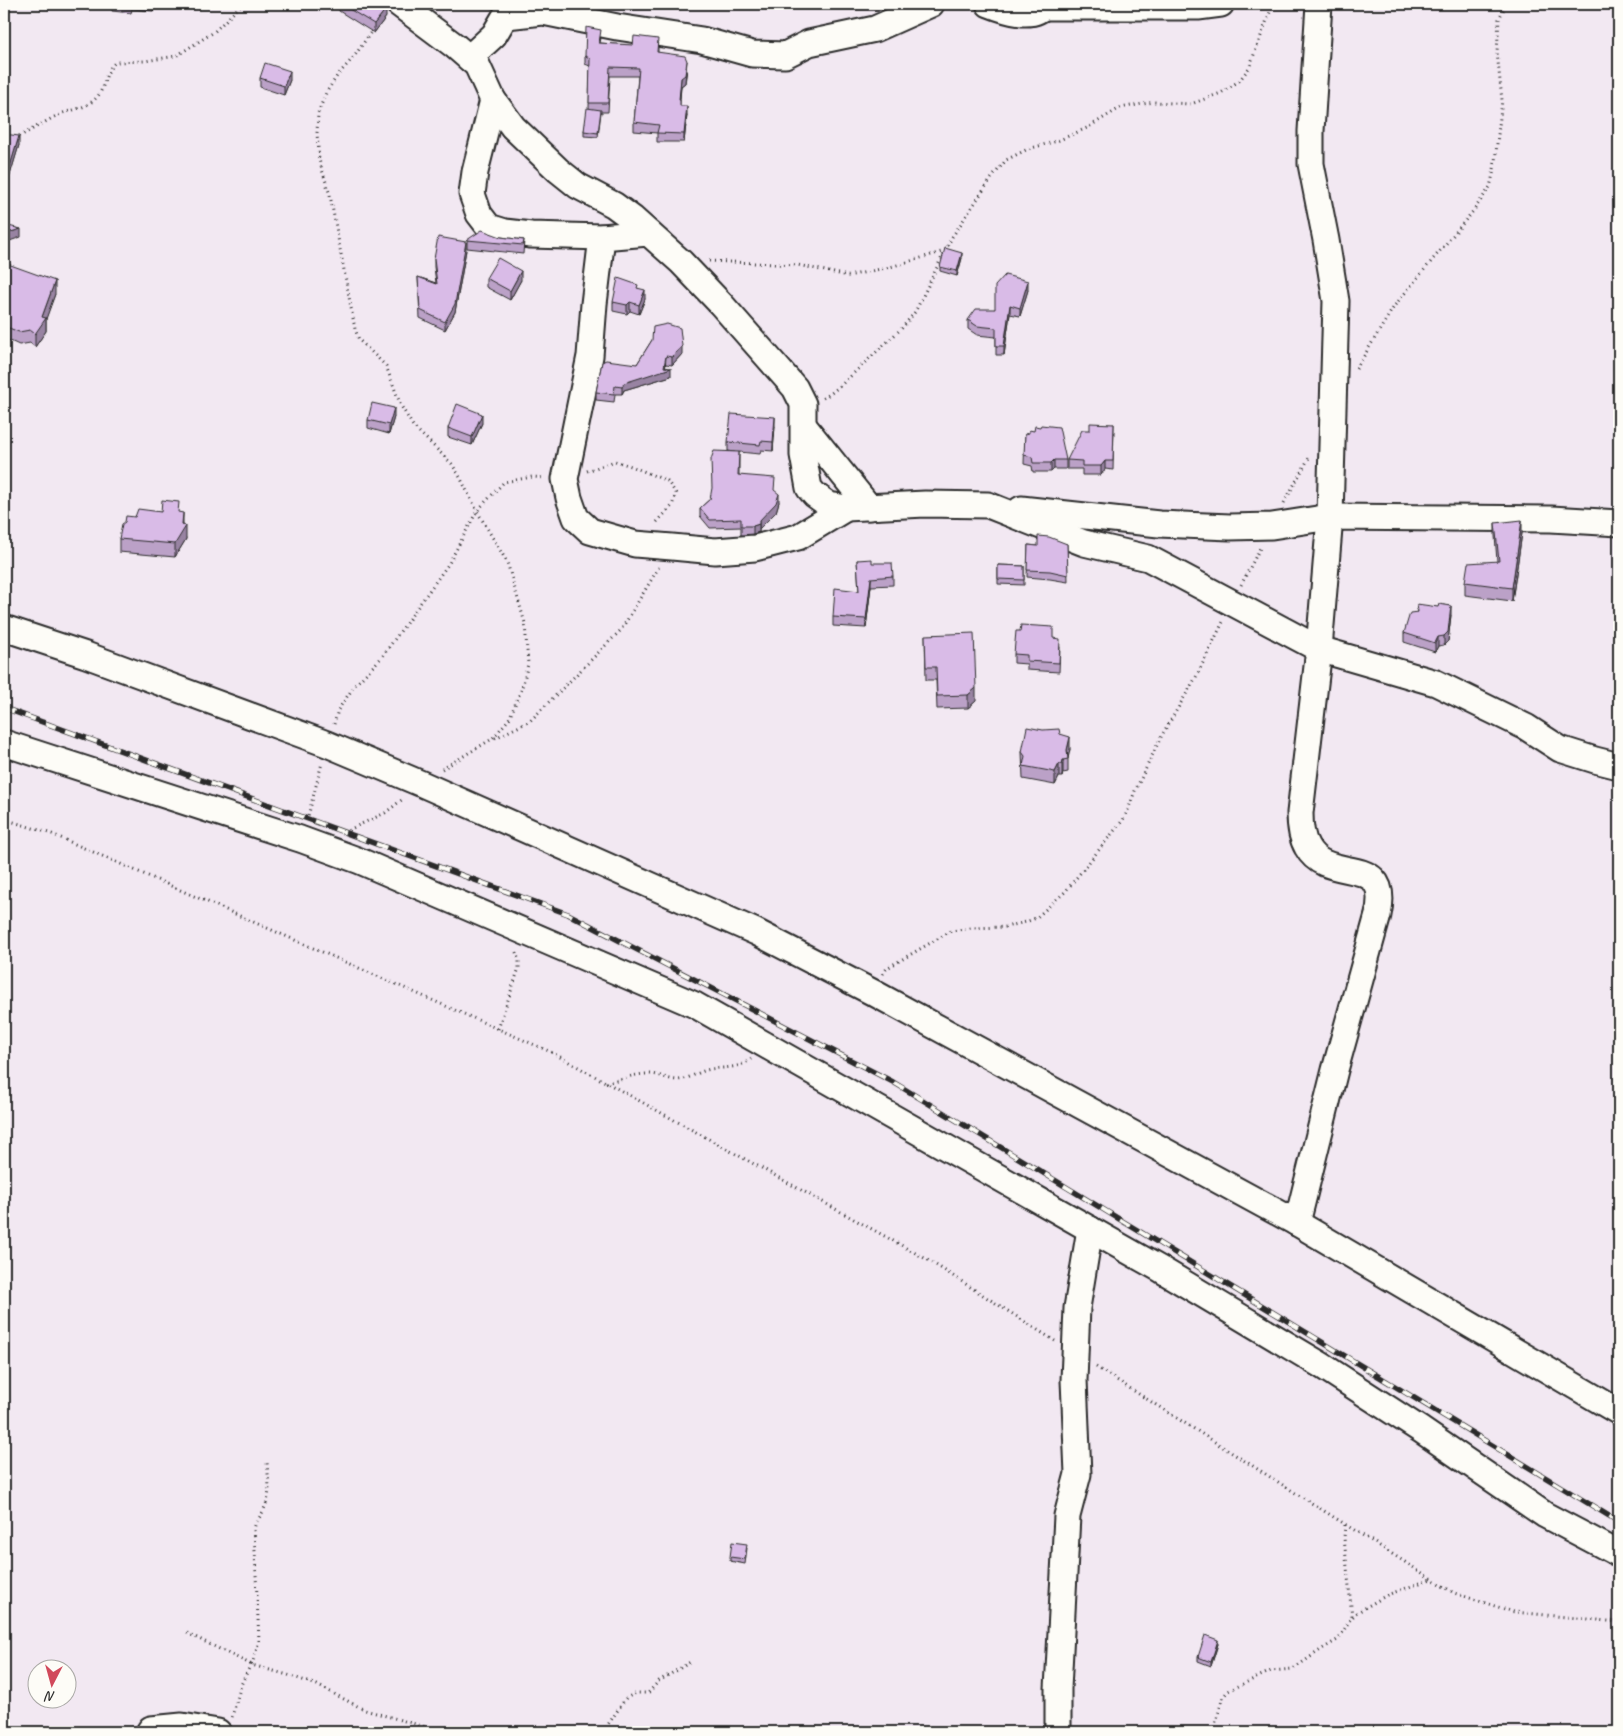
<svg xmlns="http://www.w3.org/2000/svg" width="1623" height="1736" viewBox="0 0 1623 1736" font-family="Caveat,sans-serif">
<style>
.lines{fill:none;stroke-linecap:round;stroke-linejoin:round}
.minor-casing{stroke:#2b2b2b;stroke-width:29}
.path{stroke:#2b2b2b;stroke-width:3;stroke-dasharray:1 4;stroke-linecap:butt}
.minor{stroke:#fdfcf7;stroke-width:25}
.rail-casing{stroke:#2b2b2b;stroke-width:5.5}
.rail{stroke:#fdfcf7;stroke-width:4;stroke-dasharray:11;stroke-linecap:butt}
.wall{fill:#bba1c7;stroke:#2b2b2b}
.shaded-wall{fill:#9883a2;stroke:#2b2b2b}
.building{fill:#d9bbe7;stroke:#2b2b2b}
</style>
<rect width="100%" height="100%" fill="#f2e8f2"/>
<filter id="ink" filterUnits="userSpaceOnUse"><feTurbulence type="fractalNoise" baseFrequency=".02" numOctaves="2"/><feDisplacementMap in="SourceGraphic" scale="10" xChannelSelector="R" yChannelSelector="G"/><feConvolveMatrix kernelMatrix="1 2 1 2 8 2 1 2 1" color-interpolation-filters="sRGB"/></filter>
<g filter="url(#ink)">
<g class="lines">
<g class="minor-casing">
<g id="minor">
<polyline points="399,4 455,46 477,65 493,100 513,127 558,170 578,186 614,205 633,219 681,262 721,304 795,388 803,404 803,455 809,488 815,495 829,505 846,508 925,504 988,505 1084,543 1148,558 1319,649 1436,683 1526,727 1560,749 1595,760 1619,766"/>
<path d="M989 4C1004 10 1034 21 1045 4"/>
<polyline points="1043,7 1198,7 1221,4"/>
<polyline points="506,16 543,12 617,27 702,40 752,54 785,55 809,43 875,29 931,4"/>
<polyline points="469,58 494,35 510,8 511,4"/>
<polyline points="493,100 475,172 472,194 479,214 489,227 505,232 531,235 602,237"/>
<polyline points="648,233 602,237 594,304 590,356 565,479 569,498 576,518 590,531 635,544 672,547 715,551 755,548 798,537 846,508"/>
<polyline points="804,426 869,507"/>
<polyline points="1021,509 1159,524 1230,527 1272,526 1330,517 1551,519 1619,523"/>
<polyline points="4,628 86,655 327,744 422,784 756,932 874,993 1297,1223 1619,1412"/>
<polyline points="4,743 300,839 360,861 695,1005 1162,1270 1321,1365 1421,1430 1545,1515 1619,1554"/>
<path d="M1297 1223 1335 1070 1378 915C1392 850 1328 886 1307 847 1301 837 1300 824 1300 813L1319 649 1330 517 1336 301 1326 240 1311 164V131L1319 4"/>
<polyline points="149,1732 151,1729 182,1726 218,1732"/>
<polyline points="1058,1732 1058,1689 1067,1516 1078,1474 1074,1380 1077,1308 1090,1229"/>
</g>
</g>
<g class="path">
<polyline points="373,29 354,57 337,76 326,93 318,113 317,133 319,160 330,195 355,329 359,340 386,366 401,406 413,426 452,464 460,477 477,511 507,562 525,623 528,664 522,688 509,719 492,739 442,769"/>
<path d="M14 137 22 135C35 128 49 119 63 113 76 109 89 107 98 96 106 85 104 71 116 62L145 61 176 56 214 32 242 4"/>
<polyline points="709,261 798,265 848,276 890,267 945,251"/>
<polyline points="1356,369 1395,305 1474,210 1490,187 1494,170 1502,100 1497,52 1499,19 1506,4"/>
<polyline points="823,398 830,394 840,386 902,328 915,312 952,237 991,179 1006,160 1028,149 1057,141 1087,128 1120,108 1154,102 1191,104 1221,93 1239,81 1249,68 1273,4"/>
<polyline points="587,471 615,461 631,466 667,481 676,493 672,506 655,524"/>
<polyline points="1284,503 1310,456"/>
<polyline points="1241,585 1260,548"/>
<polyline points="334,724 338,710 355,685 382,657 449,563 477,511 504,482 532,477 545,478"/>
<polyline points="495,738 530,721 621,630 659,567"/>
<polyline points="4,819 52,834 551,1052 928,1260 1055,1341"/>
<polyline points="307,820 322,763"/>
<polyline points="344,832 385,813 403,799"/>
<polyline points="883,974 887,968 951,931 971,928 1005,927 1026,922 1036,918 1065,892 1123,820 1128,810 1135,791 1162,735 1195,679 1223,622"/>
<polyline points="498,1029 519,968 519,961 516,952"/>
<path d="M606 1083C621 1079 637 1073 652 1074 661 1075 669 1080 678 1080 690 1079 699 1071 711 1069 726 1067 738 1069 751 1059"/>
<polyline points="1096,1367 1454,1593 1514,1612 1619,1622"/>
<polyline points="1345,1525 1344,1538 1352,1616"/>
<polyline points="187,1633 252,1665 288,1675 317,1685 365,1710 444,1732"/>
<path d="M252 1665 259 1641 254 1530C255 1521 261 1517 264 1509 272 1493 268 1479 267 1462"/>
<polyline points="232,1717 241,1685 251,1664"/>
<polyline points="603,1732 626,1698 636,1693 648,1693 659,1681 692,1661"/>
<polyline points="1213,1732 1223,1697 1228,1691 1271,1671 1293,1669 1322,1649 1339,1639 1349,1621 1356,1613 1387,1595 1431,1579"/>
</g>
<use href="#minor" class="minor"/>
<g class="rail-casing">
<polyline id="rail" points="4,708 568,914 893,1082 1619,1522"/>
</g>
<use href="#rail" class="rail"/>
</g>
<g class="wall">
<polygon points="112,4 155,4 153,11 132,9 131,13 112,11"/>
<polygon points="339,4 377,4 386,17 374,33 339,11"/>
<polygon points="601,38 600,43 658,48 658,52 687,70 685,83 681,86 680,100 680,106 687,115 684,142 657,142 657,133 634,131 634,122 638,76 610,76 608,112 601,112 598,137 584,136 584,131 589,108 590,66 585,64 585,56"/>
<polygon points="260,78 290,80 284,95 260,87"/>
<polygon points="4,134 19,145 7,185 4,184"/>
<polygon points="501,237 524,240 523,254 467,248 467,240"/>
<polygon points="466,250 455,312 445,330 420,318 418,277 436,283 434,267 434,259"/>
<polygon points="962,258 957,276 940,271 940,267"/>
<polygon points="4,266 55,294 46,318 46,331 35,347 30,343 19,345 4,338"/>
<polygon points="486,278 521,280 510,300 486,287"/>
<polygon points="638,288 645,299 639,314 630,311 627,314 613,311 613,302"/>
<polygon points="1028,290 1020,316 1010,314 1004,355 996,355 996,337 977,335 968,329 968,320 995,309"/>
<polygon points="652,340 682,354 672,365 666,364 665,368 671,376 624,390 622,394 615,394 614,402 596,400 596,392 637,364"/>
<polygon points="394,417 389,434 368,428 368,420"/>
<polygon points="482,423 472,445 448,437 448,428"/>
<polygon points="1114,424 1113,470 1105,469 1101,475 1082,475 1082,469 1067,469 1067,460 1090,430"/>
<polygon points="775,426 773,451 761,450 760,454 739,452 739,475 774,491 779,502 776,512 759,529 759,532 753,534 741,535 741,527 710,528 700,516 700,508 710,499 735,452 728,451 728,442"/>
<polygon points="1025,434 1066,460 1066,469 1054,469 1051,472 1033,472 1032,466 1024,464"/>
<polygon points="161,512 179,513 183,524 186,539 175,557 119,552 119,539 125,522 135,517"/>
<polygon points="1495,523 1522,533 1512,601 1465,595 1465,582 1497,561 1495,536"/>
<polygon points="1067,544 1068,582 1050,579 1027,577 1028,545 1038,546"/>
<polygon points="857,560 872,563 893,576 893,585 871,586 866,628 833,626 833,617 859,591"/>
<polygon points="998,565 1024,566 1024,585 998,584"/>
<polygon points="1417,604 1451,615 1448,641 1444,645 1438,646 1435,652 1404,642 1404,633 1417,612"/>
<polygon points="925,635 976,701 968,708 937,709 936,680 926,680"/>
<polygon points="1053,638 1060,647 1059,672 1027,670 1027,664 1014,663 1014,654"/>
<polygon points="1060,734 1070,749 1068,757 1068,772 1063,773 1062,777 1059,777 1055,785 1023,779 1022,752"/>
<polygon points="747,1548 745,1564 730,1561 730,1557"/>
<polygon points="1218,1644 1211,1666 1198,1661 1198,1657"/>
</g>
<g class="shaded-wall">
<polygon points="153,4 155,4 153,11"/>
<polygon points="386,9 386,17 374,33 374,24"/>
<polygon points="687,61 685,83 681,86 679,109 679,100 681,78"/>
<polygon points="290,71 290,80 284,95 284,86"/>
<polygon points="687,106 687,115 684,142 684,134"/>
<polygon points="19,136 19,145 7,185 7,176"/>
<polygon points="21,229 21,237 4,243 4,234"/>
<polygon points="466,242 466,250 455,312 445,330 445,322"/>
<polygon points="962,253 962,258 957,276 957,271"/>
<polygon points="521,271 521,280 510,300 510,291"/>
<polygon points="55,281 55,294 46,319 46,331 35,347 35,334 42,317"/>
<polygon points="1028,281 1028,290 1020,316 1020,308"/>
<polygon points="645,290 645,299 639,314 639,305"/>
<polygon points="630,302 630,311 627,314 627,305"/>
<polygon points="1010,305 1010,314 1004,355 1004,346"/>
<polygon points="682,346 682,354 672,365 672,357"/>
<polygon points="666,356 665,370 671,368 671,376 624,390 622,394 622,387 624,383"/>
<polygon points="394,408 394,417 389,434 389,425"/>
<polygon points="482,414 482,423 472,445 472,437"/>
<polygon points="775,417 775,426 773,451 773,442"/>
<polygon points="1054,460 1054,469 1051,472 1051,463"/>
<polygon points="1105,461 1105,469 1101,475 1101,466"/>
<polygon points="779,494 779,502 776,512 759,529 759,521"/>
<polygon points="183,513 183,526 186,526 186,539 175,557 175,544 182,524"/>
<polygon points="1522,520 1522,533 1512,601 1512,588"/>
<polygon points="759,524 759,532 753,534 753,526"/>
<polygon points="871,578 871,586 866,628 866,619"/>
<polygon points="1451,606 1451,615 1448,641 1444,645 1444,636"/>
<polygon points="1438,637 1438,646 1435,652 1435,643"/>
<polygon points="976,688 976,701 968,708 968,695"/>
<polygon points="1070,737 1070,749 1068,759 1067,750"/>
<polygon points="1063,760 1063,773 1062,777 1062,764"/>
<polygon points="1059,764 1059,777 1055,785 1055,772"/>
<polygon points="1218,1640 1218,1644 1211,1666 1211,1662"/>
</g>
<g class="building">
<polygon points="341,4 377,4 386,9 374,24"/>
<polygon points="586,27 601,30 599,43 633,45 634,36 658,39 657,52 685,56 687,61 685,75 681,78 679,100 680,100 680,106 687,106 684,134 657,133 659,125 634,122 639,68 610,67 608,103 589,103 590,58 585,56"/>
<polygon points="265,63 290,71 284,86 260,78"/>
<polygon points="587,108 601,110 598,133 584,131"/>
<polygon points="4,134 19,136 7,176 4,175"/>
<polygon points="4,225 21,229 4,234"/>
<polygon points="482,230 501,237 524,240 523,245 467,240"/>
<polygon points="438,237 466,242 455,304 445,322 420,310 418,277 437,284 434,259"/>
<polygon points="945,248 962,253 957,271 940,267"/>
<polygon points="498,258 521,271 510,291 486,278"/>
<polygon points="5,263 55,281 42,317 46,318 35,334 30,330 19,332 4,326 4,266"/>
<polygon points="1005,275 1028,281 1020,308 1010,305 1004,346 996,346 996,328 977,326 968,320 976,309 995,309 995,286"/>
<polygon points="618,278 638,285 637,288 645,290 639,305 630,302 627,305 613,302"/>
<polygon points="667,324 680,328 682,346 672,357 666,356 664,367 671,368 624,383 622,387 615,386 614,394 596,392 602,362 606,360 637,364 652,340 653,327"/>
<polygon points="372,403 394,408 389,425 368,420"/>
<polygon points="457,404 482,414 472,437 448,428"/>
<polygon points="731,414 775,417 773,442 761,441 760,445 728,442"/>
<polygon points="1090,423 1114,424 1113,461 1105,461 1101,466 1082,466 1082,461 1067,460 1082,430 1090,430"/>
<polygon points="1041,425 1059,427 1066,460 1054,460 1051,463 1033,463 1032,457 1024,455 1025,434 1029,433 1029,430 1034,431 1035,426 1040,427"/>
<polygon points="714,451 739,452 738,475 775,478 774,490 779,494 776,503 759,521 759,524 753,526 741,526 741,519 710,520 700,508 710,499 712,488 711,459"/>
<polygon points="162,500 179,502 178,512 183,513 182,524 186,526 175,544 119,539 122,524 125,522 126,516 135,517 138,509 161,512"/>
<polygon points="1522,520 1512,588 1465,582 1468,563 1499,561 1495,523"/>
<polygon points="1038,536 1049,537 1067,544 1068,575 1050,571 1027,570 1028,545 1038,546"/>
<polygon points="872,559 872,563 892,563 893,576 871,578 866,619 833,617 835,588 859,591 857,560"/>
<polygon points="998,565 1024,566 1024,580 998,579"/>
<polygon points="1417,604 1438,607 1439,604 1451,606 1448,632 1444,636 1438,637 1435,643 1404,633 1410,613 1418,612"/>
<polygon points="1021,625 1053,627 1053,638 1060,639 1059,663 1027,661 1027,655 1014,654 1016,631 1020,631"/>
<polygon points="974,633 976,688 968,695 937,696 936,667 926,667 925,635"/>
<polygon points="1027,727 1043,730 1059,729 1060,734 1070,737 1067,750 1068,759 1063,760 1062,764 1059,764 1055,772 1023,766 1025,756 1022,752"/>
<polygon points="732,1542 747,1544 745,1559 730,1557"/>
<polygon points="1205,1635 1218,1640 1211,1662 1198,1657"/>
</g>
</g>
<rect width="1623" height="1736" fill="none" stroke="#fdfcf7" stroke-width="20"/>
<rect x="10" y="10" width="1603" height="1716" fill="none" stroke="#2b2b2b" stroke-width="2" filter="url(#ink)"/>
<g transform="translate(52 1684) rotate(186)"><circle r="24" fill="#fdfcf7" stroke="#a9a8a5"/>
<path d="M0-4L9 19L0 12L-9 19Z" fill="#d1495b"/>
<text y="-8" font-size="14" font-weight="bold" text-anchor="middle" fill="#2b2b2b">N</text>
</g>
</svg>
